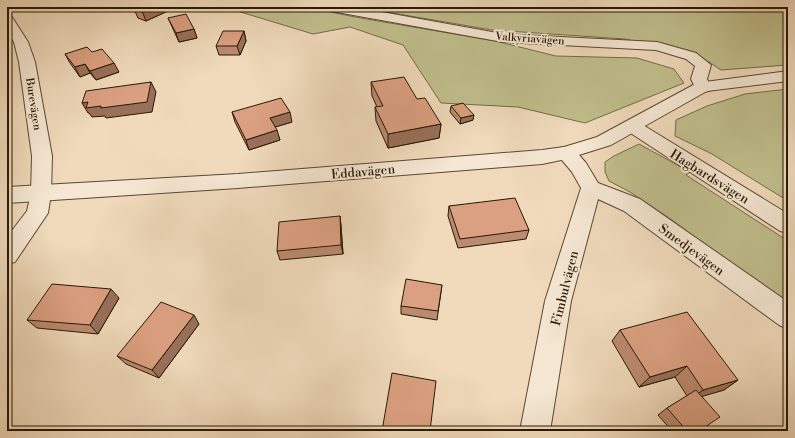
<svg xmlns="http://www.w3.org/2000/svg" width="795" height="438" viewBox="0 0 795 438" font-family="'Libre Bodoni',serif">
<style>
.green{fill:#c0be8c;stroke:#746c49}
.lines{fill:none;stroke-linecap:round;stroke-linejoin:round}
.minor-casing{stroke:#5a4933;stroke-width:2}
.tertiary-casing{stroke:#5a4933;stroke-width:2}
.minor{fill:#f5e7d3;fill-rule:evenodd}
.tertiary{fill:#f5e7d3;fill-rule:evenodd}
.wall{fill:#bc8a6f;stroke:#281906}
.shaded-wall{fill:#99705a;stroke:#281906}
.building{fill:#dba081;stroke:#281906}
.labels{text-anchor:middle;stroke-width:4;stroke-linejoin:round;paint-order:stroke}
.far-street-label{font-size:11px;fill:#281906;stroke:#f5e7d3}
.street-label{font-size:13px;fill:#281906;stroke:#f5e7d3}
</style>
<rect width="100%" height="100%" fill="#f0dabb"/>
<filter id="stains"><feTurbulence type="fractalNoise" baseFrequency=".005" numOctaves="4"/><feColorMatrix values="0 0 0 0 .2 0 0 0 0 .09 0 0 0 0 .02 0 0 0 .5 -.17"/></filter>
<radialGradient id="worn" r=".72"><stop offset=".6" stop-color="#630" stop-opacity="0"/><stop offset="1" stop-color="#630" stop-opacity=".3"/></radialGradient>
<g class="green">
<polygon points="224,7 306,7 355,17 495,41 556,56 637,58 674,69 684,83 585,123 518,107 441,103 403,45 350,27 313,34"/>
<polygon points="357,7 788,7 788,65 721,70 709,62 692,55 625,39 492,30"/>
<polygon points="788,89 788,201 712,154 675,136 676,120 707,106 745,94"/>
<polygon points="639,144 690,172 686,175 788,241 788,304 745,274 672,220 630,192 609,181 605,172 605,162 614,156"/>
</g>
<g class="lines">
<g class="minor-casing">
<g id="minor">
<polygon points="324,7 354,7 503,34 657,42 696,53 711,65 707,79 711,87 709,91 703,92 697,91 691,79 695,66 686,59 656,50 503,42 331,11 326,10"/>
<polygon points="7,16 12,17 28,42 35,62 52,156 51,193 48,213 15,262 7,264 7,237 27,211 31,193 32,156 19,62 14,42 7,31"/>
<polygon points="632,120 638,122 788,214 788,233 780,231 626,130 623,126 626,122"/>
<polygon points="566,147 573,148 586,163 598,183 640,199 788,302 788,329 779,325 624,211 598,199 571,301 550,431 520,431 545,301 581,188 572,172 556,153 559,148"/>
</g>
</g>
<g class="tertiary-casing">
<polygon id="tertiary" points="788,71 788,81 707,91 611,145 566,159 542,164 238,188 7,203 7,187 238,174 542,150 564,147 597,137 697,83"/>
</g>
<use href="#minor" class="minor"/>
<use href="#tertiary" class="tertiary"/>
</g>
<g class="wall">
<polygon points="133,7 168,7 170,10 146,21 138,18"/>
<polygon points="168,18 194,29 197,38 179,42"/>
<polygon points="244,31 246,41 240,55 219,55 216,46"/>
<polygon points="92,52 119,72 96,80 90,73 80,77 70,63 65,54"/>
<polygon points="371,82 417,99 441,124 439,138 388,148 376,121 375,107 377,107 372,96"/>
<polygon points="451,106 473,120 460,124 450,112"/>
<polygon points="232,112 292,122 275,127 280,140 249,150 235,122"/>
<polygon points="449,206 529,230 526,239 458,248 448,216"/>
<polygon points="340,216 341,226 343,254 280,260 277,251"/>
<polygon points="442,285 437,320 401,314 401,306"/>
<polygon points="119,298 98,334 37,328 27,320"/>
<polygon points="199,324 159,378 126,364 117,356"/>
<polygon points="620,330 738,380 724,390 702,396 699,431 672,431 658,415 667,408 687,396 675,377 639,387 612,341"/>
</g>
<g class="shaded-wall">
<polygon points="153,7 168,7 170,10 146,21 142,11"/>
<polygon points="194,29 197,38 179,42 176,33"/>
<polygon points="244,31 246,41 240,55 237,46"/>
<polygon points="114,63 119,72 96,80 90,71"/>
<polygon points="85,64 90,73 80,77 75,67"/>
<polygon points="151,82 156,92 152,112 106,118 105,116 92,117 89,113 88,113 82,103"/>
<polygon points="290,112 292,122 272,128 270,118"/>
<polygon points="474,115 473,120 460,124 461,118"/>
<polygon points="441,124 439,138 388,148 388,134"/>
<polygon points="277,130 280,140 249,150 246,140"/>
<polygon points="340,216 341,226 343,254 341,245"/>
<polygon points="111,289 119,298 98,334 90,325"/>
<polygon points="194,315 199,324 159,378 152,370"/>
<polygon points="687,366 675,377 639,387 650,377"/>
<polygon points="738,380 724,390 690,400 703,390"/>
</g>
<g class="building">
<polygon points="138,7 153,7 142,11 134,8"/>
<polygon points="186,14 194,29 176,33 168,18"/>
<polygon points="223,31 244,31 237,46 216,46"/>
<polygon points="87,47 92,52 102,49 114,63 90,71 85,64 75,67 65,54"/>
<polygon points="404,77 417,99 425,98 441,124 388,134 375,107 383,106 371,82"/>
<polygon points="151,82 147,102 101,108 101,106 86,108 88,102 82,103 86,91"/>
<polygon points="281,98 290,112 270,118 277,130 246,140 232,112"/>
<polygon points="463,103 474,115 461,118 451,106"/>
<polygon points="515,198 529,230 460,239 449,206"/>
<polygon points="340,216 341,245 277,251 279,222"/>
<polygon points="406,279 442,285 438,311 401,306"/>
<polygon points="52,284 111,289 90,325 27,320"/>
<polygon points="161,302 194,315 152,370 117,356"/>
<polygon points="687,312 738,380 703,390 687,366 650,377 620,330"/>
<polygon points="392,373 436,381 430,431 382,431"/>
<polygon points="696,390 720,417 699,431 687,431 667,408"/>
</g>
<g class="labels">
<g class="far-street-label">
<text transform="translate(530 38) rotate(4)" y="4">Valkyriavägen</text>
<text transform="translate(34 104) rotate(81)" y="4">Burevägen</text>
</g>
<g class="street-label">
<text transform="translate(363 171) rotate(-5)" y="5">Eddavägen</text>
<text transform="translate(710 176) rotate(32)" y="5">Hagbardsvägen</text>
<text transform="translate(692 249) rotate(36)" y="5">Smedjevägen</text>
<text transform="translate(564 288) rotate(-76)" y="5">Fimbulvägen</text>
</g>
</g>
<rect width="795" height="438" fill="none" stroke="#f0dabb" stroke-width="24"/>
<rect x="8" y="8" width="779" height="422" fill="none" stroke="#281906" stroke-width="2"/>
<rect x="12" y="12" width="771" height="414" fill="none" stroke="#281906"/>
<rect width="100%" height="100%" filter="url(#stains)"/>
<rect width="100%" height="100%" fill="url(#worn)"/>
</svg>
